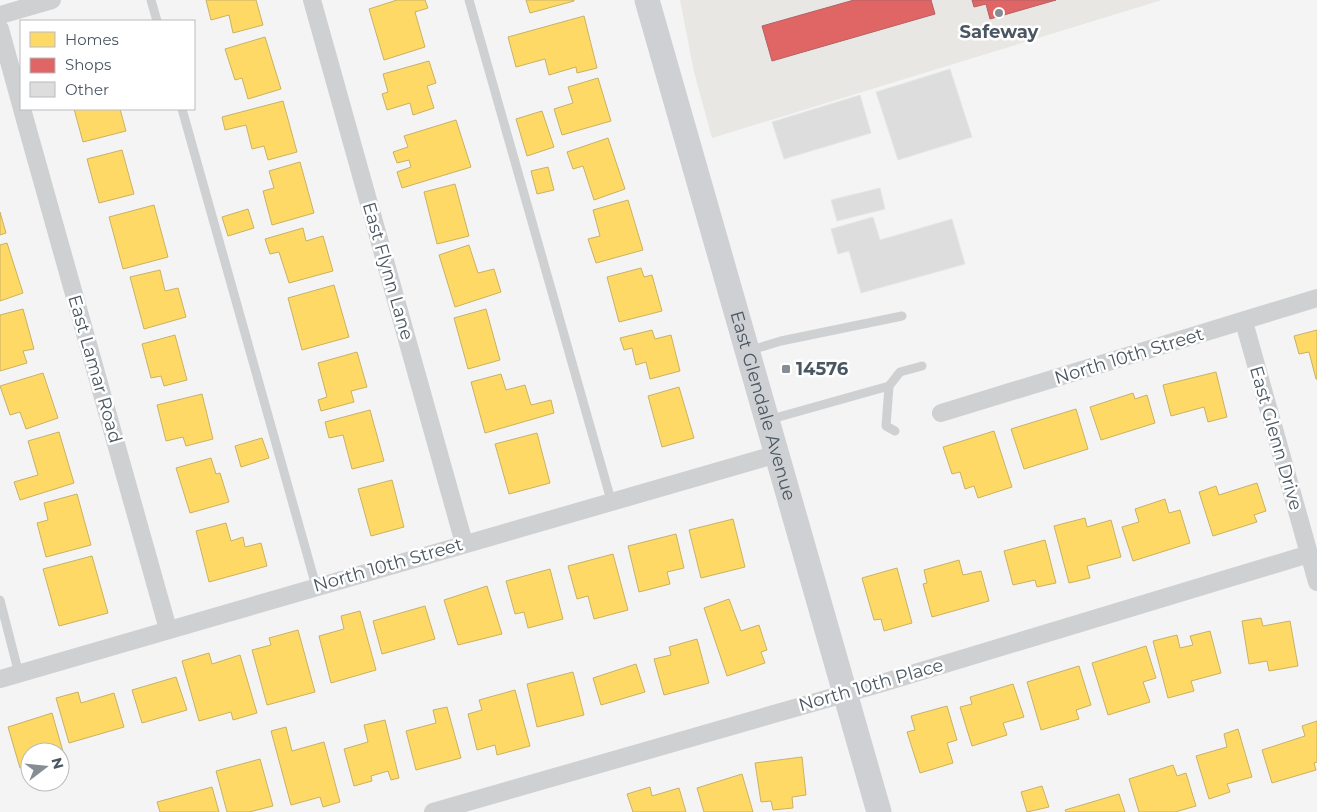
<svg xmlns="http://www.w3.org/2000/svg" width="1317" height="812" viewBox="0 0 1317 812" font-family="Montserrat,sans-serif">
<style>
.commercial{fill:#e8e7e3}
.homes{fill:#ffd966;stroke:#c9b264}
.shops{fill:#e06666;stroke:#b36164}
.building{fill:#ddddde;stroke:#e5e6e7}
.lines{fill:none;stroke-linecap:round;stroke-linejoin:round}
.service{stroke:#ced0d2;stroke-width:9}
.minor{stroke:#ced0d2;stroke-width:18}
.secondary{stroke:#ced0d4;stroke-width:25}
.poi-dot{fill:#868d94;stroke:#fff;stroke-width:2}
.labels{text-anchor:middle;stroke-width:5;stroke-linejoin:round;paint-order:stroke}
.poi-label{font-size:18px;font-weight:bold;fill:#4a5661;stroke:#fff}
.street-label{font-size:18px;fill:#4a5661;stroke:#fff}
</style>
<rect width="100%" height="100%" fill="#f4f4f4"/>
<polygon class="commercial" points="680,0 1162,0 712,138 694,72"/>
<g class="homes">
<polygon points="206,0 256,0 263,25 233,33 229,15 211,20"/>
<polygon points="397,0 425,0 428,8 415,12 425,47 384,60 369,9"/>
<polygon points="526,0 574,0 574,1 530,13"/>
<polygon points="584,16 597,68 577,73 576,67 549,75 545,59 516,67 508,37"/>
<polygon points="265,37 281,89 248,99 242,78 235,80 225,49"/>
<polygon points="429,61 436,83 427,86 434,108 413,115 410,103 387,110 382,94 388,92 383,74"/>
<polygon points="598,78 611,121 562,135 554,109 573,103 568,87"/>
<polygon points="283,101 297,152 268,160 264,146 252,149 246,125 225,130 222,117"/>
<polygon points="74,109 120,109 126,131 83,142"/>
<polygon points="542,111 554,147 527,156 516,119"/>
<polygon points="456,120 471,167 402,188 397,172 411,167 409,160 397,163 393,152 408,147 404,136"/>
<polygon points="608,138 625,189 594,200 583,166 573,169 567,152"/>
<polygon points="122,150 134,194 99,203 87,159"/>
<polygon points="300,162 314,213 272,225 263,191 274,188 269,171"/>
<polygon points="548,167 554,190 537,194 531,171"/>
<polygon points="455,184 469,236 437,244 424,192"/>
<polygon points="628,200 643,250 596,263 588,239 600,236 593,210"/>
<polygon points="154,205 168,257 123,269 109,217"/>
<polygon points="248,209 254,228 228,236 222,217"/>
<polygon points="0,212 6,233 0,235"/>
<polygon points="303,228 306,241 323,236 333,271 289,283 279,252 270,254 265,239"/>
<polygon points="7,243 23,293 0,301 0,245"/>
<polygon points="469,245 478,273 494,269 501,292 455,307 439,255"/>
<polygon points="641,268 644,277 652,275 662,311 619,322 607,277"/>
<polygon points="160,270 165,291 178,288 186,317 144,329 130,277"/>
<polygon points="334,285 349,337 302,350 288,298"/>
<polygon points="23,309 34,349 23,351 27,363 0,371 0,315"/>
<polygon points="486,309 500,360 468,369 454,318"/>
<polygon points="652,330 655,339 671,335 680,371 650,379 646,362 636,365 632,348 624,350 620,338"/>
<polygon points="1317,330 1317,379 1316,379 1309,352 1299,354 1294,336"/>
<polygon points="175,335 187,380 164,386 161,376 151,378 142,344"/>
<polygon points="357,352 367,387 351,391 354,402 321,411 318,400 327,397 318,363"/>
<polygon points="1216,372 1227,417 1208,422 1204,407 1171,416 1163,385"/>
<polygon points="43,373 58,418 26,429 20,412 10,415 0,386"/>
<polygon points="501,374 506,390 525,385 531,405 551,400 554,413 485,433 471,382"/>
<polygon points="679,387 694,438 662,447 648,396"/>
<polygon points="1133,393 1135,399 1147,395 1155,423 1101,440 1090,407"/>
<polygon points="202,394 213,439 186,446 183,437 166,441 157,405"/>
<polygon points="1076,409 1088,449 1024,469 1011,429"/>
<polygon points="370,410 384,461 352,469 343,435 329,438 325,422"/>
<polygon points="994,431 1012,487 978,498 974,486 965,489 960,472 952,474 943,447"/>
<polygon points="59,432 74,483 20,500 14,482 38,475 28,441"/>
<polygon points="537,433 550,483 509,494 495,444"/>
<polygon points="262,438 269,458 241,467 235,446"/>
<polygon points="211,458 216,474 220,473 229,502 190,513 176,468"/>
<polygon points="392,480 404,527 371,536 358,489"/>
<polygon points="1257,483 1266,511 1254,515 1257,522 1213,536 1199,492 1216,486 1219,495"/>
<polygon points="77,494 91,545 46,557 37,523 48,520 44,503"/>
<polygon points="1165,499 1169,513 1180,510 1190,543 1133,561 1122,527 1139,522 1135,509"/>
<polygon points="1085,518 1087,527 1111,520 1121,557 1087,566 1090,578 1069,583 1054,526"/>
<polygon points="733,519 745,567 701,578 689,530"/>
<polygon points="226,523 231,541 243,537 245,547 261,543 267,566 209,582 196,531"/>
<polygon points="676,534 684,568 667,572 670,584 639,592 628,546"/>
<polygon points="1045,540 1056,583 1037,587 1035,580 1013,585 1004,551"/>
<polygon points="613,554 628,610 594,619 588,596 577,599 568,566"/>
<polygon points="92,556 108,613 59,626 43,569"/>
<polygon points="959,560 963,575 981,571 989,601 932,617 923,584 927,583 924,570"/>
<polygon points="897,568 912,623 884,631 881,619 874,620 862,578"/>
<polygon points="550,569 563,619 528,628 524,612 515,614 506,581"/>
<polygon points="487,586 502,634 458,645 444,600"/>
<polygon points="729,599 741,631 759,625 767,650 761,652 765,663 727,676 704,608"/>
<polygon points="425,606 435,639 382,654 373,621"/>
<polygon points="360,611 376,670 331,683 319,636 344,629 341,616"/>
<polygon points="1261,618 1263,626 1290,621 1298,666 1269,671 1267,661 1249,664 1242,621"/>
<polygon points="298,630 315,692 267,705 252,650 271,645 269,638"/>
<polygon points="1210,631 1221,673 1191,681 1194,691 1168,698 1153,641 1177,635 1180,648 1193,645 1190,636"/>
<polygon points="697,639 709,683 664,695 654,659 671,655 669,647"/>
<polygon points="1146,646 1156,678 1143,682 1150,702 1108,715 1092,663"/>
<polygon points="209,653 212,664 240,655 257,713 233,720 231,712 199,721 182,661"/>
<polygon points="636,664 645,692 601,705 593,678"/>
<polygon points="1079,666 1091,705 1076,710 1079,719 1041,730 1027,682"/>
<polygon points="573,672 584,715 537,727 527,684"/>
<polygon points="176,677 187,710 142,723 132,690"/>
<polygon points="1013,684 1024,717 1003,723 1007,735 972,746 960,707 972,704 970,697"/>
<polygon points="515,690 530,746 497,755 495,745 477,750 468,714 482,710 479,700"/>
<polygon points="78,692 81,703 114,693 124,727 69,743 56,698"/>
<polygon points="947,706 957,740 947,743 953,763 920,773 907,732 915,730 911,716"/>
<polygon points="447,707 461,758 416,770 406,731 436,723 433,710"/>
<polygon points="52,713 64,755 60,756 60,752 30,752 30,765 20,768 8,727"/>
<polygon points="385,720 399,778 391,780 388,771 371,776 372,781 354,786 344,749 368,742 364,725"/>
<polygon points="1317,721 1317,762 1314,763 1316,770 1272,783 1262,750 1305,736 1302,726"/>
<polygon points="286,727 292,751 324,742 340,802 323,807 320,797 291,805 271,731"/>
<polygon points="1238,729 1252,777 1227,784 1230,792 1209,799 1196,756 1227,747 1224,734"/>
<polygon points="802,757 806,795 792,797 793,808 773,810 771,801 761,802 755,763"/>
<polygon points="260,759 273,806 249,812 227,812 216,771"/>
<polygon points="1173,765 1177,776 1186,773 1196,806 1175,812 1139,812 1129,779"/>
<polygon points="742,774 753,812 704,812 697,788"/>
<polygon points="1042,786 1049,807 1027,812 1021,792"/>
<polygon points="212,787 219,812 160,812 157,802"/>
<polygon points="650,787 652,796 679,788 686,812 633,812 627,794"/>
<polygon points="1119,794 1125,812 1066,812 1065,810"/>
</g>
<g class="shops">
<polygon points="854,0 931,0 935,14 772,61 762,26"/>
<polygon points="972,0 1056,0 990,19 986,4 974,7"/>
</g>
<g class="building">
<polygon points="950,69 972,137 898,160 876,92"/>
<polygon points="860,95 871,133 784,159 772,122"/>
<polygon points="880,188 885,209 837,221 831,200"/>
<polygon points="873,217 880,240 952,219 965,264 861,293 849,251 838,254 831,229"/>
</g>
<g class="lines">
<g class="service">
<polyline points="151,0 157,21"/>
<polyline points="469,0 611,500"/>
<polyline points="182,109 316,586"/>
<polyline points="748,351 781,341 902,316"/>
<polyline points="889,386 886,426 895,431"/>
<polyline points="768,420 889,386 900,372 922,366"/>
<polyline points="0,600 19,674"/>
</g>
<g class="minor">
<polyline points="312,0 464,543"/>
<polyline points="0,15 52,0"/>
<polyline points="0,29 21,105"/>
<polyline points="22,109 168,629"/>
<polyline points="1244,322 1317,582"/>
<polyline points="941,413 1317,298"/>
<polyline points="0,679 777,454"/>
<polyline points="433,812 882,683 1309,554"/>
</g>
<path class="secondary" id="s1" d="M647 0 879 812"/>
</g>
<g class="poi-dot">
<circle cx="999" cy="13" r="5"/>
<rect x="781" y="364" width="10" height="10" rx="2.5"/>
</g>
<g class="labels">
<g class="poi-label">
<text x="999" y="38">Safeway</text>
<text x="796" y="375" text-anchor="start">14576</text>
</g>
<g class="street-label">
<text transform="translate(388 271) rotate(74)" y="6">East Flynn Lane</text>
<text transform="translate(1129 356) rotate(-17)" y="6">North 10th Street</text>
<text transform="translate(95 369) rotate(74)" y="6">East Lamar Road</text>
<text dy="6" stroke="none"><textPath href="#s1" startOffset="422">East Glendale Avenue</textPath></text>
<text transform="translate(1276 438) rotate(74)" y="6">East Glenn Drive</text>
<text transform="translate(388 565) rotate(-16)" y="6">North 10th Street</text>
<text transform="translate(871 685) rotate(-16)" y="6">North 10th Place</text>
</g>
</g>
<rect x="20" y="20" width="175" height="90" fill="#ffffff" stroke="#b7bbc0"/>
<rect x="30" y="32" width="25" height="15" fill="#ffd966" stroke="#b7bbc0"/>
<text x="65" y="45" font-size="15" fill="#4a5661">Homes</text>
<rect x="30" y="58" width="25" height="15" fill="#e06666" stroke="#b7bbc0"/>
<text x="65" y="70" font-size="15" fill="#4a5661">Shops</text>
<rect x="30" y="82" width="25" height="15" fill="#ddddde" stroke="#b7bbc0"/>
<text x="65" y="95" font-size="15" fill="#4a5661">Other</text>
<g transform="translate(45 767) rotate(74)"><circle r="24" fill="#ffffff" stroke="#b7bbc0"/>
<path d="M0-4L9 19L0 12L-9 19Z" fill="#868d94"/>
<text y="-8" font-size="14" font-weight="bold" text-anchor="middle" fill="#4a5661">N</text>
</g>
</svg>
